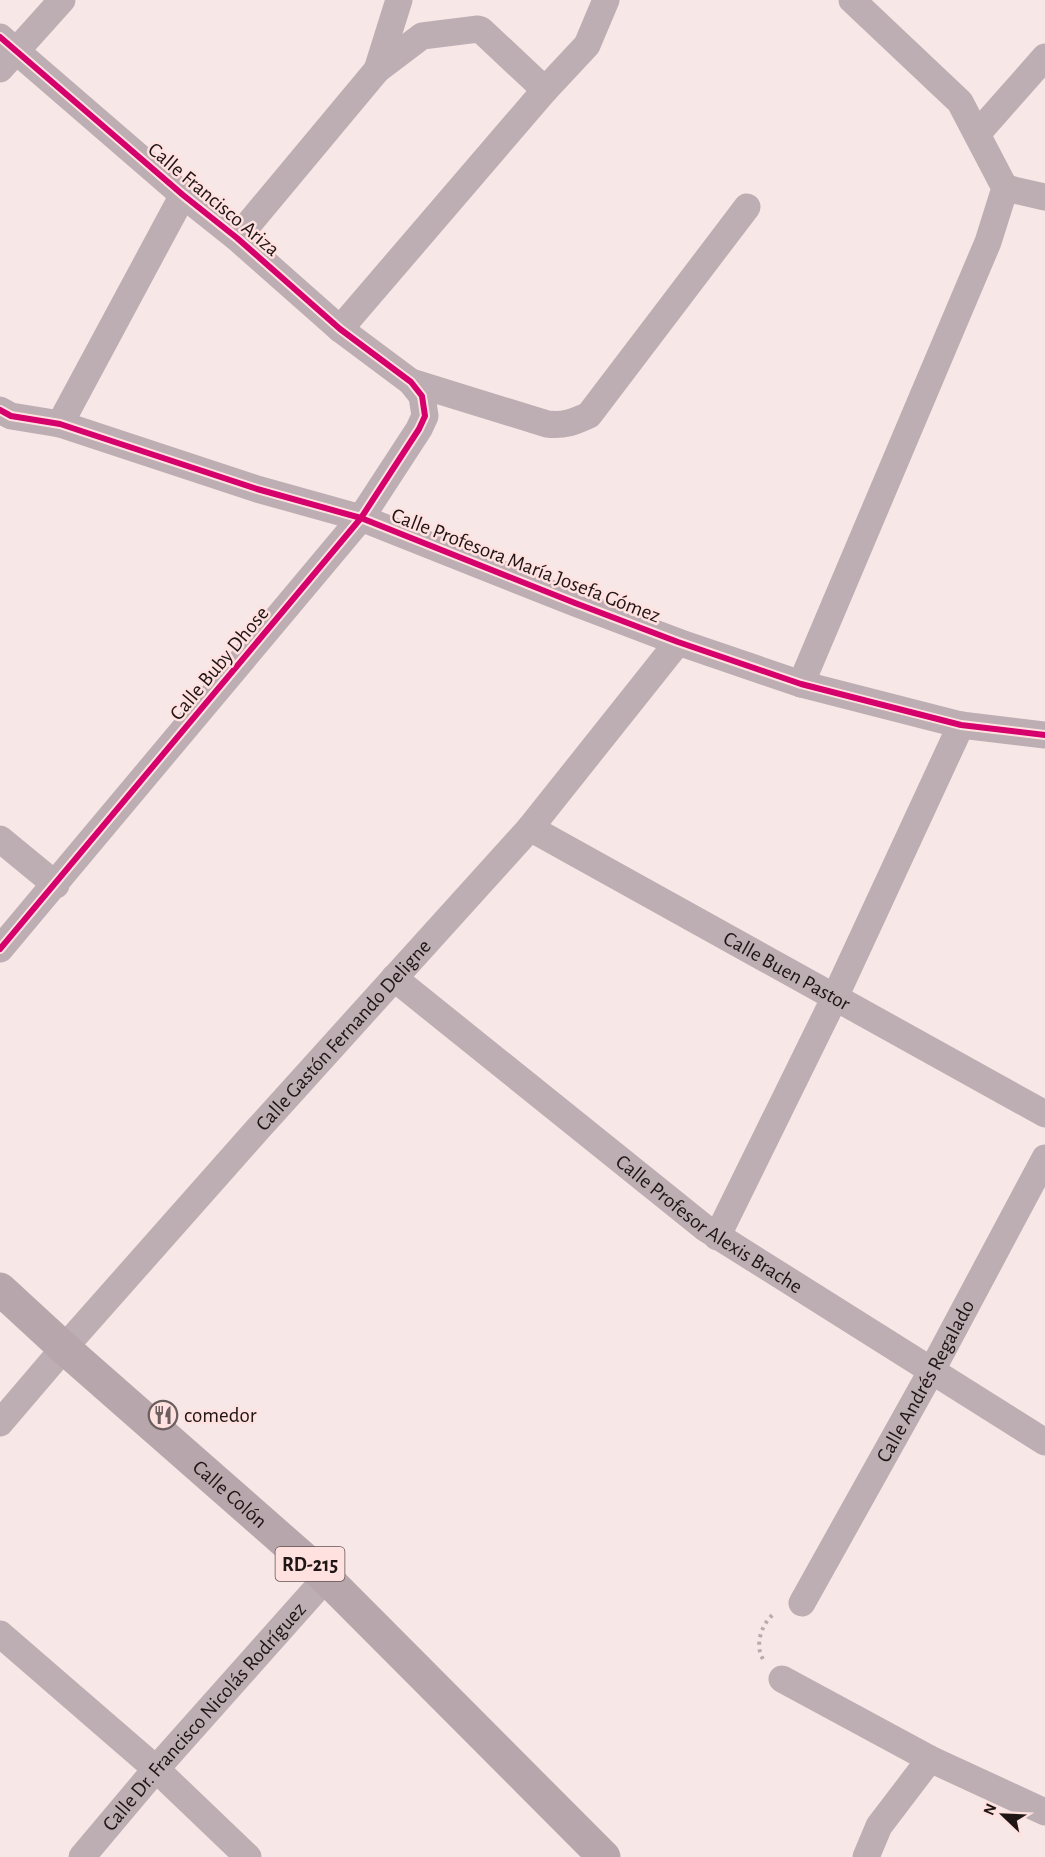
<svg xmlns="http://www.w3.org/2000/svg" width="1045" height="1857" viewBox="0 0 1045 1857" font-family="'Alegreya Sans',sans-serif">
<style>
.lines{fill:none;stroke-linecap:round;stroke-linejoin:round}
.path{stroke:#b9acaf;stroke-width:4;stroke-dasharray:3 4.5;stroke-linecap:butt}
.minor{stroke:#bcaeb2;stroke-width:27}
.primary{stroke:#b7a6ab;stroke-width:33}
.cycleway-casing{stroke:#ffe1e0;stroke-width:10}
.cycleway{stroke:#d6006c;stroke-width:6}
.labels{text-anchor:middle;stroke-width:5;stroke-linejoin:round;paint-order:stroke}
.shield{fill:#ffe1e0;stroke:#625252;stroke-width:1.5}
.shield-label{font-size:20px;font-weight:bold;fill:#1f1515}
.street-label{font-size:21px;fill:#1f1515;stroke:#ffe1e0}
.poi-label{font-size:21px;fill:#1f1515;stroke:#ffe1e0;text-anchor:start}
</style>
<rect width="100%" height="100%" fill="#f8e7e7"/>
<g class="lines">
<path class="path" d="M763 1659C754 1645 762 1622 775 1613"/>
<g class="minor">
<polyline points="0,37 183,195 237,238 340,329 411,382 422,396 425,416 419,429 361,518 0,949"/>
<polyline points="0,69 62,0"/>
<polyline points="377,70 399,0"/>
<polyline points="977,134 1045,57"/>
<polyline points="1005,188 1045,197"/>
<polyline points="237,238 377,70 422,36 478,29 481,30 545,90"/>
<polyline points="340,329 545,90 587,45 606,0"/>
<path d="M411 382 547 424C564 426 574 422 589 415L747 207"/>
<polyline points="0,410 11,416 60,424 257,489 361,518 575,603 678,642 801,684 961,725 1045,735"/>
<polyline points="60,424 183,195"/>
<polyline points="801,684 988,242 1005,188 960,102 852,0"/>
<path id="s1" d="M530 828 1045 1114"/>
<polyline points="0,839 56,885"/>
<path id="s2" d="M394 978 705 1228 1045 1442"/>
<polyline points="717,1237 835,997 961,725"/>
<path id="s3" d="M0 1423 64 1348 257 1130 530 828 678 642"/>
<path id="s4" d="M802 1603 932 1370 1045 1158"/>
<polyline points="0,1634 156,1769 248,1857"/>
<polyline points="782,1679 930,1759 1045,1812"/>
<path id="s5" d="M82 1857 156 1769 326 1578"/>
<polyline points="866,1857 879,1826 930,1759"/>
</g>
<path class="primary" id="s6" d="M0 1289 64 1348 326 1578 604 1857"/>
<g class="cycleway-casing">
<g id="cycleway">
<polyline points="0,37 183,195 237,238 340,329 411,382 422,396 425,416 419,429 361,518 0,949"/>
<polyline points="0,410 11,416 60,424 257,489 361,518 575,603 678,642 801,684 961,725 1045,735"/>
</g>
</g>
<use href="#cycleway" class="cycleway"/>
</g>
<defs>
<g id="restaurant-ring" transform="scale(1.5)"><circle r="9.5" fill="#ffe1e0" stroke="#6b5e5e" stroke-width="1.5"/><path d="M-5-6h1v4h1v-4h1v4h1v-4h1v5L-1.5 .5V6h-2V.5L-5-1ZM5-6V6H3V1.5H1.5Q1.5-4 5-6Z" fill="#6b5e5e"/></g>
</defs>
<g fill-rule="evenodd">
<use href="#restaurant-ring" x="163" y="1415"/>
</g>
<g class="labels">
<rect class="shield" x="275.5" y="1547" width="69" height="34" rx="4.5"/>
<g class="shield-label">
<text x="310" y="1571">RD-215</text>
</g>
<g class="street-label">
<text transform="translate(214 199) rotate(40)" y="7">Calle Francisco Ariza</text>
<text transform="translate(526 565) rotate(21)" y="7">Calle Profesora María Josefa Gómez</text>
<text transform="translate(219 663) rotate(-50)" y="7">Calle Buby Dhose</text>
<text dy="7" stroke="none"><textPath href="#s1" startOffset="294">Calle Buen Pastor</textPath></text>
<text dy="7" stroke="none"><textPath href="#s3" startOffset="518">Calle Gastón Fernando Deligne</textPath></text>
<text dy="7" stroke="none"><textPath href="#s2" startOffset="400">Calle Profesor Alexis Brache</textPath></text>
<text dy="7" stroke="none"><textPath href="#s4" startOffset="254">Calle Andrés Regalado</textPath></text>
<text dy="7" stroke="none"><textPath href="#s6" startOffset="308">Calle Colón</textPath></text>
<text dy="7" stroke="none"><textPath href="#s5" startOffset="186">Calle Dr. Francisco Nicolás Rodríguez</textPath></text>
</g>
<g class="poi-label">
<text x="184" y="1422">comedor</text>
</g>
</g>
<g transform="translate(1003 1815) rotate(293)" stroke="#ffe1e0" stroke-width="4.5" paint-order="stroke">
<path d="M0-4.5L10 22L0 15L-10 22Z" fill="#1f1515"/>
<text y="-9" font-size="16" font-weight="bold" text-anchor="middle" fill="#1f1515">N</text>
</g>
</svg>
